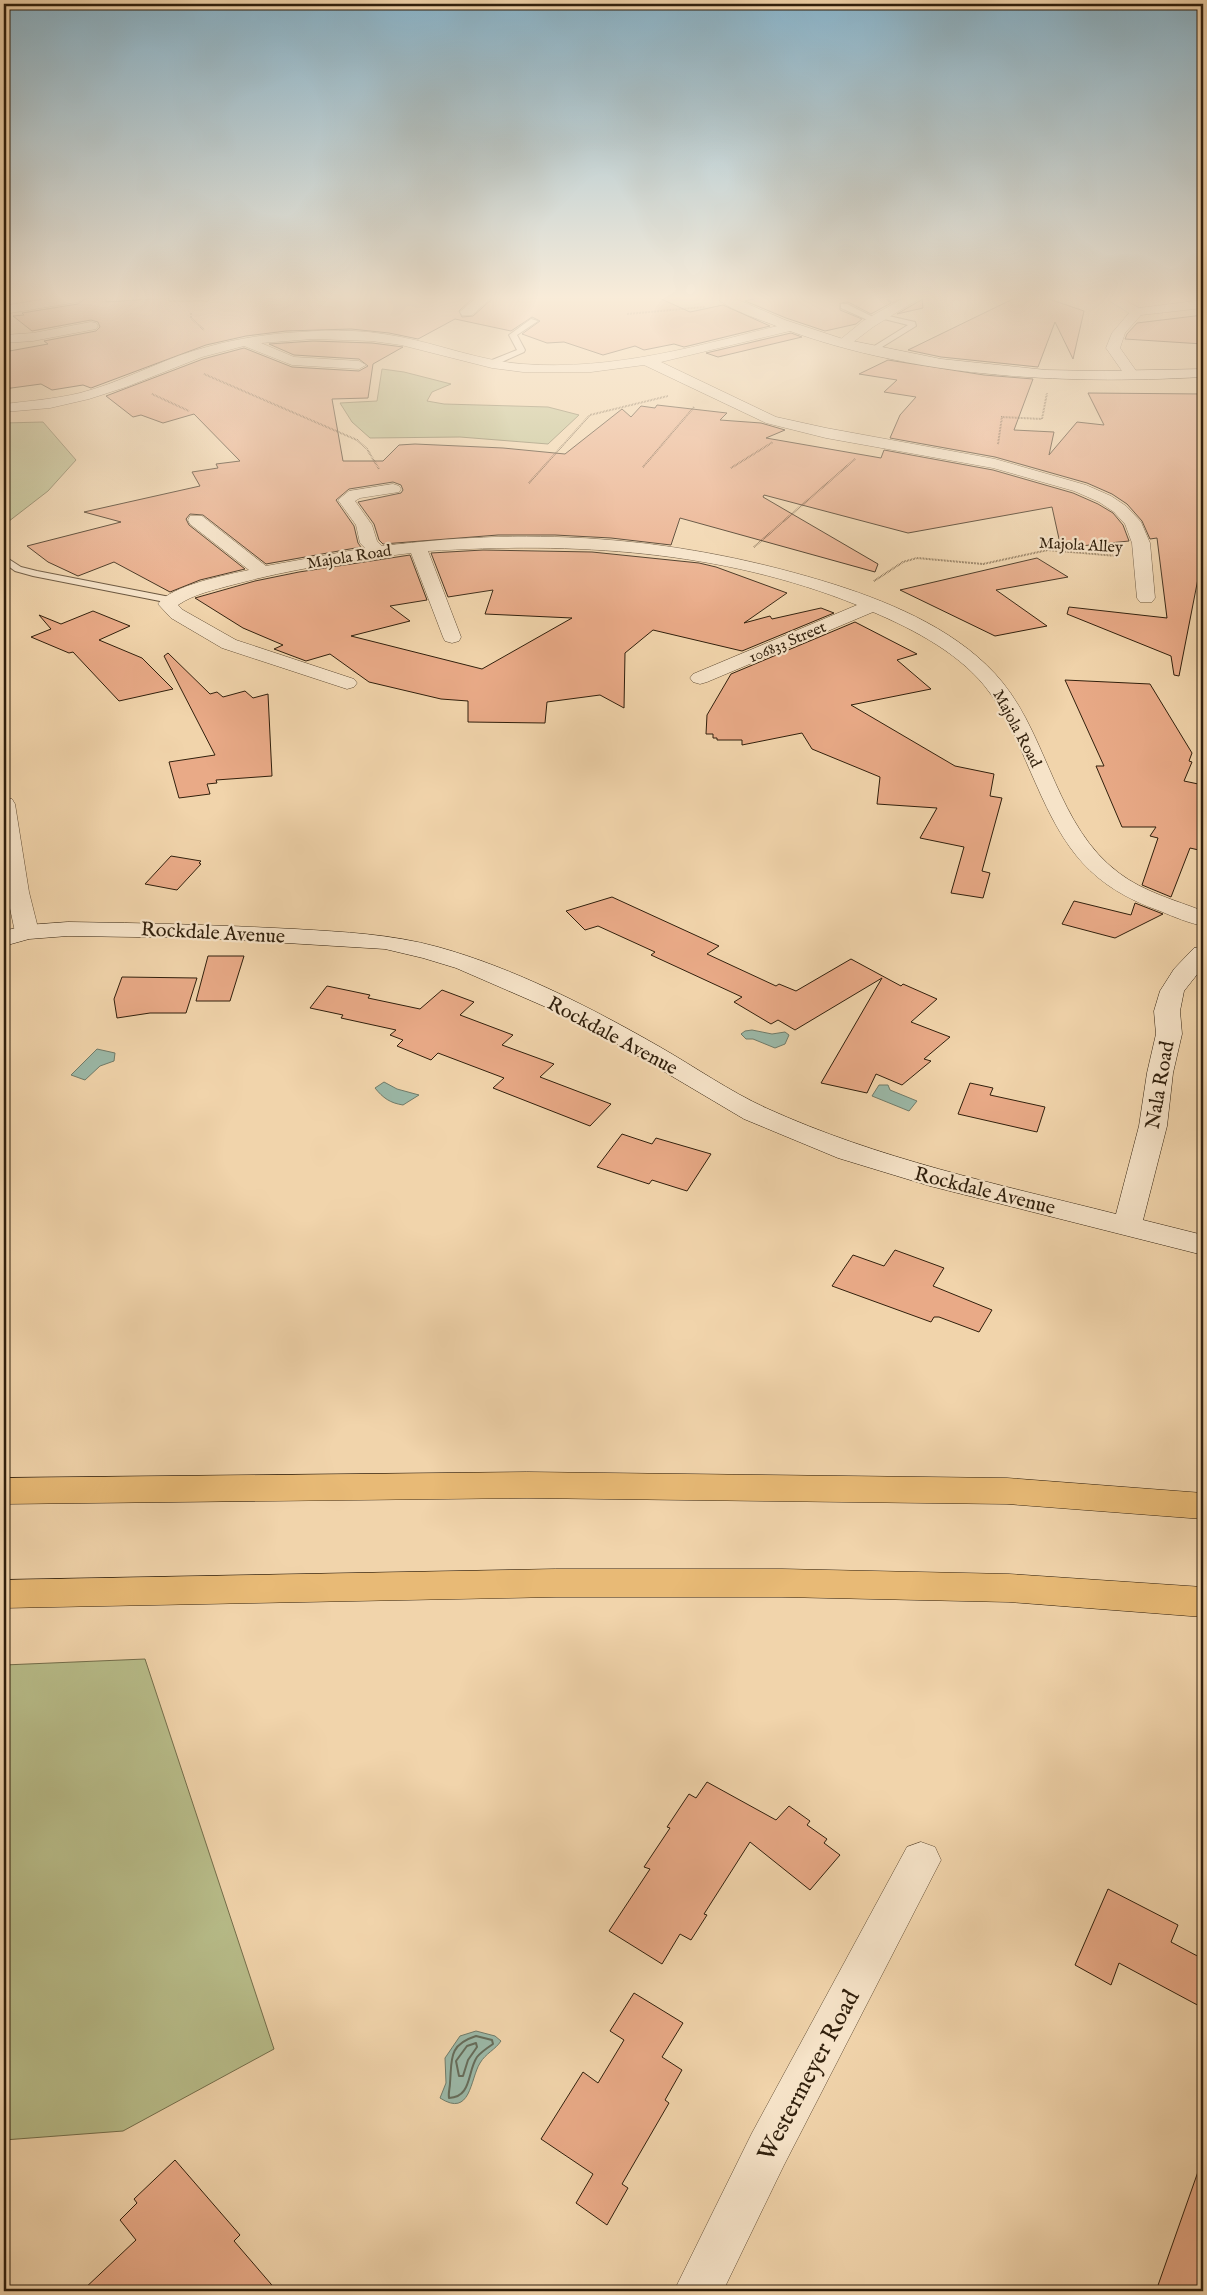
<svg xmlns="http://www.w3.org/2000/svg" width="1207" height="2295" viewBox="0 0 1207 2295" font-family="'IM FELL English',serif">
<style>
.green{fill:#b8bd8a;stroke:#746e4b}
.water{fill:#9bb8a7;stroke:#707b69}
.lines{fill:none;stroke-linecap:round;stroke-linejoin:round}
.shore{stroke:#666c5a;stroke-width:2}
.building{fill:#e9aa87;stroke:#301f0c}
.lane-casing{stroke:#604c34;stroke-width:2}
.street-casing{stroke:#604c34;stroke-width:1}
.secondary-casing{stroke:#301f0c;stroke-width:1}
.highway-casing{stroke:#301f0c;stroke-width:1}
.path{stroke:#301f0c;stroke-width:2;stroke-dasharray:0.5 1;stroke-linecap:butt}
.lane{fill:#f6e3c8;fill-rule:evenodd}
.street{fill:#f6e3c8;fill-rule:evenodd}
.secondary{fill:#f6e3c8;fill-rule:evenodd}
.highway{fill:#e8ba76;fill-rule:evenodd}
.labels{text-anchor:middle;stroke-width:4.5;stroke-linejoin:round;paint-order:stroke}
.far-street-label{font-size:16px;fill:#301f0c;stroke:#f6e3c8}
.street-label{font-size:20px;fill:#301f0c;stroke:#f6e3c8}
.near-street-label{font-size:24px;fill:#301f0c;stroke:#f6e3c8}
</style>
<rect width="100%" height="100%" fill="#f1d4ab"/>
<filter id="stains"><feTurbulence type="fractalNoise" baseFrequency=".004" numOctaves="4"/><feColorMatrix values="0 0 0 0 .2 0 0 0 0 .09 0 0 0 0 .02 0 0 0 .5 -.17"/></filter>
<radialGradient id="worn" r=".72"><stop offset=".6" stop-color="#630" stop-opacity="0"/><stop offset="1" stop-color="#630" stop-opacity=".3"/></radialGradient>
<g class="green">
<polygon points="382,369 404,372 451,384 432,392 427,401 444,404 548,407 579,415 548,444 460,437 370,438 352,422 340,403 377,401"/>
<polygon points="43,422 76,460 48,491 4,525 4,423"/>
<polygon points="145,1659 274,2049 123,2131 4,2140 4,1665"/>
</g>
<g class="water">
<polygon points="752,1030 772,1034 785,1032 789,1035 785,1044 775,1048 753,1039 746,1039 741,1034 745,1031"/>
<polygon points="97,1049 115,1053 114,1061 100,1066 85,1080 71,1075"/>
<path d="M384 1082 397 1089 419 1095 403 1105C390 1103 383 1098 375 1088Z"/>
<polygon points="879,1085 888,1085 890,1090 917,1101 909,1111 872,1096"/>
<path d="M476 2031 495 2036 501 2041C495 2050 486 2053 480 2063 470 2079 471 2118 440 2098L446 2083 445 2058 460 2036Z"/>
</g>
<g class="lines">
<g class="shore">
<path d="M476 2036 492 2040 493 2044C487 2048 481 2052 477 2057 467 2072 472 2097 449 2098 448 2093 450 2088 450 2083 452 2059 448 2045 476 2036Z"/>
<polygon points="476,2043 477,2047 468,2060 463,2076 459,2076 456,2061 467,2046"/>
</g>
</g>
<g class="building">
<polygon points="86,298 106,298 106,302 166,298 168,298 169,301 208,301 209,298 473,298 459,311 462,317 473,316 493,298 659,298 690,312 723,305 770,326 684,347 674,344 644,350 635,346 603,355 564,342 547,343 522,334 540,321 532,317 511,331 455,319 418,339 389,333 351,329 286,331 246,336 206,345 91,388 83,385 52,390 41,384 4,389 4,352 48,344 44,341 96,331 100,327 98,322 91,320 32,331 13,316 24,315 22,313 78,304"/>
<polygon points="756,298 888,298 887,300 891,303 871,314 848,302 840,303 840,310 862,319 856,324 825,331 786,318 745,301"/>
<polygon points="1015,298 1046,298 1084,311 1073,359 1055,322 1038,367 941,357 908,350"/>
<polygon points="922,299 923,308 897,314 921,300"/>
<polygon points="1203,315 1203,344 1125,339 1127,334 1137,323"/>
<polygon points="791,333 802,337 718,357 706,353"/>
<polygon points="313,341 372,343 403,347 373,364 368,398 332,399 343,461 383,461 399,445 415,444 503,448 565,454 622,409 631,417 641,406 655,408 657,405 727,413 720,420 761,423 785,430 766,438 881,458 884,450 993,470 1073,493 1098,504 1113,513 1123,525 1129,541 1061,548 1052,507 908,533 764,495 763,497 878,564 875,572 680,518 671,545 611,538 555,535 498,535 383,544 379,540 374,524 358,502 401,493 403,490 401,485 393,482 349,489 336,500 354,526 358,543 361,547 266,564 203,515 190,514 186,519 189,525 245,569 200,580 170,592 114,562 78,576 48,562 27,546 121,522 84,512 200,486 192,472 218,468 216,464 240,461 194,414 163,423 141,415 133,417 106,396 203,359 244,348 292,367 359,371 368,366 359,359 294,355 269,344"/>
<polygon points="888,360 984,375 1033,379 1014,430 1054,432 1049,455 1077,422 1104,425 1088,393 1203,394 1203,553 1179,676 1174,675 1171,656 1067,614 1069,607 1167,618 1157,538 1150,539 1142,521 1127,504 1112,494 1087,483 995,457 890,438 900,415 916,397 884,392 897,380 859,374"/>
<polygon points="483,550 592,552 699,563 716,567 787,593 744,623 770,616 772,619 821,608 834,613 742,651 653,630 625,653 624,708 600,695 547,702 545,723 468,722 468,701 441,699 369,682 330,654 306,661 274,649 283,645 243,628 195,598 255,581 299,572 410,555 427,600 390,606 410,621 351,636 482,669 572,618 485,614 493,590 448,597 431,553"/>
<polygon points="1037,558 1068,577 996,590 1047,626 995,636 900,590"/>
<polygon points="93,611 130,626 99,640 142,658 173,689 119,701 73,652 69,653 31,637 51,629 39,615 61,624"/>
<polygon points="855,622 917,654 897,660 931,689 851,705 955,766 994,774 990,796 1002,798 982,871 990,873 983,898 951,893 964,847 920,838 937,808 877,804 880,777 812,749 802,733 742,745 742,740 717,740 717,738 713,738 713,734 706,734 707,715 731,674"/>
<polygon points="168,653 210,694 217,692 223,697 245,691 253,698 268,694 272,776 216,780 217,783 207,784 210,794 179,798 169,762 215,755 164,656"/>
<polygon points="1065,680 1150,684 1192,753 1189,761 1192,762 1184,781 1203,785 1203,851 1190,848 1171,897 1142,885 1158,838 1150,836 1156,827 1122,827 1096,766 1104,766"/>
<polygon points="171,856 201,861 199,863 201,864 177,890 145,884"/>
<polygon points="612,897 719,946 707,954 776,986 779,984 796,991 851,959 901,986 903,984 937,999 911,1022 950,1037 924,1059 931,1061 902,1085 876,1074 867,1093 821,1083 882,978 795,1030 778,1020 771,1024 734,1002 742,997 651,955 655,952 598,926 585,930 566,911"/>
<polygon points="1074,901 1131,915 1135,903 1163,914 1115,938 1062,924"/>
<polygon points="208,956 244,956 230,1001 196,1001"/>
<polygon points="122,977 197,978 186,1013 150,1013 117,1018 114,999"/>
<polygon points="327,986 370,995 368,998 420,1009 442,990 474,1002 460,1015 513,1035 502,1045 554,1064 540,1077 611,1104 590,1126 493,1088 504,1078 438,1053 431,1060 397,1046 403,1040 390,1035 396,1030 341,1018 343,1015 310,1008"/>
<polygon points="970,1083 993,1088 990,1095 1045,1107 1037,1132 958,1114"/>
<polygon points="622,1134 652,1144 656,1138 711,1154 687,1191 652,1180 649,1184 597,1167"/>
<polygon points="895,1250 944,1268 933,1286 992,1310 979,1332 939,1317 934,1317 931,1322 832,1286 853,1255 884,1266"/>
<polygon points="707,1782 776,1820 789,1806 810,1821 807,1825 827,1839 824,1843 840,1855 810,1890 750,1842 704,1914 707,1915 691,1940 680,1934 662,1964 609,1931 650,1869 644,1867 670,1828 667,1827 689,1794 696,1798"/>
<polygon points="1108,1889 1178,1925 1171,1942 1203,1959 1203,2008 1119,1963 1111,1985 1075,1965"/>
<polygon points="634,1993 683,2023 662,2057 682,2070 665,2100 669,2103 622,2184 628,2188 607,2225 576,2203 593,2174 541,2139 583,2072 598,2083 624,2040 610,2031"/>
<polygon points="175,2160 240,2235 234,2241 277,2291 82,2291 136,2240 120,2220 137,2203 134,2199"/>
<polygon points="1200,2166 1203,2167 1203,2291 1156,2291"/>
</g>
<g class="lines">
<g class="lane-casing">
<g id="lane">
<polygon points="891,298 901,298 893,302 889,300"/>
<polygon points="841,304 847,304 879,320 872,322 841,308"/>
<polygon points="880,314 915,322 916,326 874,352 870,350 871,348 908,325 880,318"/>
<polygon points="531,319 538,321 517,335 525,350 524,352 493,366 487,366 487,362 517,350 509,335"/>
<polygon points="4,556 21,567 37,571 170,597 175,600 170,603 33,576 15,571 4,563"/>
</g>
</g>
<g class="street-casing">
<g id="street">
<polygon points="52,298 84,298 78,302 4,314 4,306"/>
<polygon points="476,298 491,298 472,315 462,315 460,312"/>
<polygon points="904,298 920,298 873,327 848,346 843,347 836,343 863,321"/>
<polygon points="1105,298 1121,298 1139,308 1203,300 1203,308 1141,315 1125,333 1120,348 1139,375 1132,379 1127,378 1106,348 1112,333 1129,313"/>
<polygon points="91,322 96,323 98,326 96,329 33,341 4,343 4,335 33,333"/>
<path d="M789 323 794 324 796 327 794 330 661 362 776 417 826 428 995 459 1086 485 1111 496 1126 506 1141 522 1150 543 1155 598 1152 602H1140L1137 598 1132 543 1125 524 1114 512 1099 502 1074 491 993 468 826 438 766 423 644 365 591 372H523L492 368 401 345 372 341 313 339 261 343 294 357 359 361 366 365 359 369 292 365 244 346 202 357 126 387 89 399 50 408 4 412V404C29 401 55 399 80 393 119 383 155 363 193 351 228 340 264 334 300 332 334 329 368 330 401 337 442 345 481 361 523 364 614 371 701 345 789 323Z"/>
<path d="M393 484 399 486 401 489 399 492 360 498 355 501 372 525 377 541 382 546C540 526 683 537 836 585 895 604 963 633 1003 683 1049 740 1057 827 1119 873 1144 892 1175 900 1203 911V926C1189 923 1174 917 1160 911 1090 886 1065 850 1036 784 1022 753 1010 720 990 693 963 655 915 630 873 612L707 682 700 684 693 682 690 678 693 674 857 605C721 550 573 542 428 551L461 637 459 641 452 643 445 641 443 637 411 553C351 560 291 569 232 585 214 590 194 594 178 605L183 610 236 640 354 679 357 683 354 687 347 689 222 648 171 618 158 604C171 585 227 575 249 570L190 524 188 520 190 516H202L266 566 365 548 360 543 356 525 338 500 349 491Z"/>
<polygon points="4,798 12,799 15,804 29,892 39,932 35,937 27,939 19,937 15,932 4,880"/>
<polygon points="921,1842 935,1847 941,1860 784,2165 723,2291 674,2291 752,2133 907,1847"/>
</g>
</g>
<g class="secondary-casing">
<g id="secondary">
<path d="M717 298H734L785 320 843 339 941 359 1046 370 1099 371 1203 369V377C1059 385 907 377 771 324 758 319 726 308 717 298Z"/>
<path d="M68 922C144 923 219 925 295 929 344 932 391 934 438 947 514 968 592 1008 660 1047 695 1067 729 1091 766 1108 878 1159 997 1184 1116 1214L1139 1126 1147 1073 1156 1034 1154 1011 1160 991 1174 969 1194 948 1203 946V967L1184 991 1180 1011 1182 1034 1173 1073 1167 1126 1143 1220 1203 1235V1255L930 1186 838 1158 744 1119 599 1033 555 1011 456 968 423 958 385 949 204 938 68 936 29 939 4 946V931L27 925Z"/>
</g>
</g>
<g class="highway-casing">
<g id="highway">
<polygon points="527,1472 1007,1478 1203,1493 1203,1519 1007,1504 527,1498 4,1504 4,1478"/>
<polygon points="556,1569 782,1569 1009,1574 1203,1587 1203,1617 1009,1602 782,1597 556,1597 4,1608 4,1580"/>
</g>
</g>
<g class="path">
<polyline points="191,313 191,318 204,330"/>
<polyline points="627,314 705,307"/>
<polyline points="204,374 357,440 367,449 379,469"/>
<polyline points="152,394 189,411"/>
<polyline points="998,444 1002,417 1042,419 1047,393"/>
<polyline points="643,467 694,407"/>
<polyline points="731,468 773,442"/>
<polyline points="529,483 590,415 668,396"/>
<polyline points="754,547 855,459"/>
<polyline points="874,581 903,562 917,558 983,564 1048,550 1117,556"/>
</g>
<use href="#lane" class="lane"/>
<use href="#street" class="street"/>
<use href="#secondary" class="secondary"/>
<use href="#highway" class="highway"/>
</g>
<linearGradient id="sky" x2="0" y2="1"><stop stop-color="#89b6ce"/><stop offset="0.48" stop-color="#f9ecd9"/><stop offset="1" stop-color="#f9ecd9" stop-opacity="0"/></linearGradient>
<rect width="1207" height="620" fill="url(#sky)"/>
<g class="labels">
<g class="far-street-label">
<text transform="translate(1081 544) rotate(3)" y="6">Majola Alley</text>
<text transform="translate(349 556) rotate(-9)" y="6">Majola Road</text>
<text transform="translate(787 641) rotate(-23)" y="6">106833 Street</text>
<text transform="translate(1018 728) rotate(62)" y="6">Majola Road</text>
</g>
<g class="street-label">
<text transform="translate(213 932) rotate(3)" y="7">Rockdale Avenue</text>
<text transform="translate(613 1035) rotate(28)" y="7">Rockdale Avenue</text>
<text transform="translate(1159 1085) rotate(-80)" y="7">Nala Road</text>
<text transform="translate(985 1190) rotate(14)" y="7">Rockdale Avenue</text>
</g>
<g class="near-street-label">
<text transform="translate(808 2075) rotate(-62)" y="8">Westermeyer Road</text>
</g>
</g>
<rect width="1207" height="2295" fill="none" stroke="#f1d4ab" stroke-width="20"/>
<rect x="5" y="5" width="1197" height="2285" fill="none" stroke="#301f0c" stroke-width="2.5"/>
<rect x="10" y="10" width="1187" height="2275" fill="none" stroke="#301f0c"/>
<rect width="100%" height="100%" filter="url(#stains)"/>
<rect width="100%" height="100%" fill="url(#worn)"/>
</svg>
